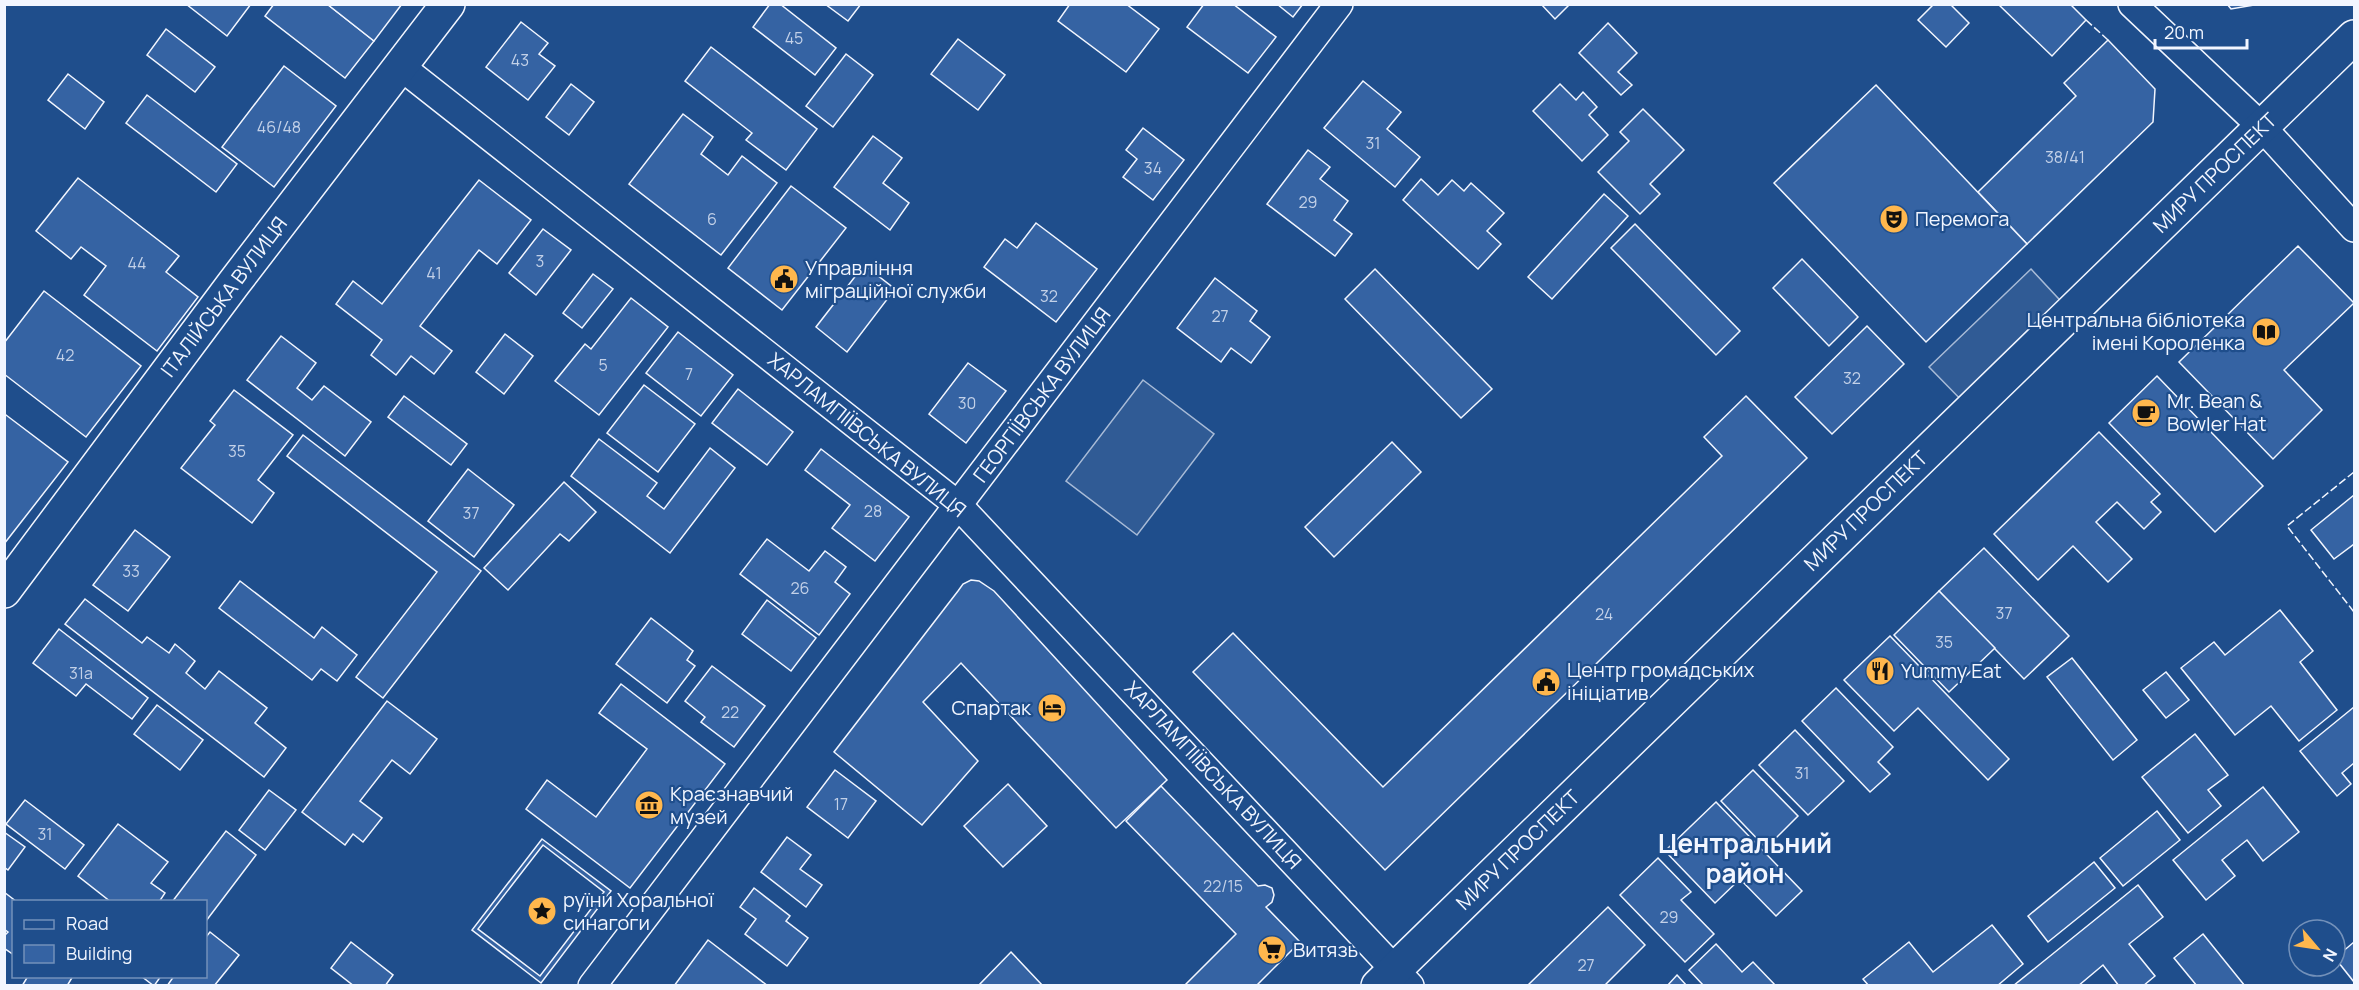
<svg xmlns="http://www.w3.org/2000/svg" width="2359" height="990" viewBox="0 0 2359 990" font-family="Manrope,sans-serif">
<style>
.parking{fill:#305b95;stroke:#a8bbd7;stroke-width:1.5}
.building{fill:#3563a3;stroke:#f2f6ff;stroke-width:1.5;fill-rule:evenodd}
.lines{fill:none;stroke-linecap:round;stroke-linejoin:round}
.street-casing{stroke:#f2f6ff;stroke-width:30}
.secondary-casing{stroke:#f2f6ff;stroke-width:36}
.street{stroke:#1f4e8c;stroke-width:27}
.secondary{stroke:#1f4e8c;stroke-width:33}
.fence{stroke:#f2f6ff;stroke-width:1.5;stroke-dasharray:8 3;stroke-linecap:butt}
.labels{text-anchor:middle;stroke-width:4.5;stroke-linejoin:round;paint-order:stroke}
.number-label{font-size:16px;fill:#c3d1e8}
.street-label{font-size:20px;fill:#f2f6ff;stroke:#1f4e8c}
.poi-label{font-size:20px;fill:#f2f6ff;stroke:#1f4e8c;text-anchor:start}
.district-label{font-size:26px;font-weight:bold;fill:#f2f6ff;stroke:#1f4e8c}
</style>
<rect width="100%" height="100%" fill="#1f4e8c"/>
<g class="parking">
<polygon points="2031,269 2071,312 1971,410 1929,367"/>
<polygon points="1143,380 1214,434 1137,535 1066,481"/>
</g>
<g class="building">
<polygon points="186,4 251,4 227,36"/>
<polygon points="274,4 327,4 374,41 345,78 265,16"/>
<polygon points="327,4 402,4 374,41"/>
<polygon points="770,4 780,4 836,48 815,75 753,27"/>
<polygon points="825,4 861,4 848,21"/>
<polygon points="1070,4 1126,4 1159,29 1126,72 1058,21"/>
<polygon points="1204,4 1233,4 1276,37 1248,73 1187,27"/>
<polygon points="1277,4 1303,4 1293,17"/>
<polygon points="1541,4 1570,4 1555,19"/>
<polygon points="1934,4 1950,4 1969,23 1946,47 1918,20"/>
<polygon points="1998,4 2070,4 2086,20 2052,56"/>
<polygon points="2227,4 2260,4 2231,9"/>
<polygon points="521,22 548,43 539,54 555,66 528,100 486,67"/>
<polygon points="1608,23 1637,53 1618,72 1632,85 1621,95 1579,53"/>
<polygon points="166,29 215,67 195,92 147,55"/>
<polygon points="958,39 1005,75 978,110 931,74"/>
<polygon points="2108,40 2155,89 2153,122 2027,244 1978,192 2076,96 2064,83"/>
<polygon points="711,47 817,129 786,170 746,140 752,133 685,81"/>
<polygon points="846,54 873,75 833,127 806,106"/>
<polygon points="284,66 336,106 274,187 222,147"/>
<polygon points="68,74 104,102 85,129 48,100"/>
<polygon points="1363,81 1401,112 1387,129 1420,157 1395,187 1324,128"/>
<polygon points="571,84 594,102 569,135 546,117"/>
<polygon points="1560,84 1576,100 1583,92 1597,107 1589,115 1608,135 1582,161 1533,111"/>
<polygon points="1876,85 2027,244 1926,342 1774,183"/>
<polygon points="147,95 237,164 216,192 126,123"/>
<polygon points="1643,109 1684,150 1650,184 1660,194 1640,214 1598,172 1629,141 1620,132"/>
<polygon points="683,114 713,137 701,154 728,175 742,156 777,183 721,255 629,184"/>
<polygon points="1143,128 1184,160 1153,200 1123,177 1137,159 1126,150"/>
<polygon points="873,136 902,158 883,183 909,203 890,230 834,187"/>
<polygon points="1308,150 1330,167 1320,179 1348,201 1334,220 1352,234 1335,256 1267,204"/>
<polygon points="78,178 179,256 166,272 198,297 157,351 84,295 106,266 81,247 71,259 36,231"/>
<polygon points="1421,179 1438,195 1452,180 1464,191 1471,183 1504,213 1487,231 1501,244 1478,269 1403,200"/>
<polygon points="479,180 531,220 497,264 479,250 420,326 452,351 434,374 411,356 396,375 371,355 382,340 336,304 353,281 382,304"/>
<polygon points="791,186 846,228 782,310 728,268"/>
<polygon points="1604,194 1628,216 1552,299 1528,277"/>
<polygon points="1036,223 1097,269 1056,322 984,267 1005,239 1017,248"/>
<polygon points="1635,224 1740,331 1716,355 1611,248"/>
<polygon points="543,229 571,250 536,295 509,273"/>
<polygon points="2298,246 2354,303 2284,370 2322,410 2273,459 2179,362"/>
<polygon points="1802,259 1858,317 1829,346 1773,288"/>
<polygon points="864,265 895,289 847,352 816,327"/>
<polygon points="1375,269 1492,389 1461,418 1345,299"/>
<polygon points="593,274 613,289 582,328 563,313"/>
<polygon points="1215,278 1257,311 1250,321 1270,337 1251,363 1231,348 1221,362 1177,328"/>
<polygon points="44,291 141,366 86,437 4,374 4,343"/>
<polygon points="631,298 668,327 599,415 555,381 585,344 591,349"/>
<polygon points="1867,326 1904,364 1832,434 1795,397"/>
<polygon points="678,332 733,375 701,416 646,373"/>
<polygon points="505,334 533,356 504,394 476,372"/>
<polygon points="281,336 316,363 297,388 312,400 324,386 371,422 345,456 247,380"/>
<polygon points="968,363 1006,391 966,443 929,414"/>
<polygon points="2157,376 2263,486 2215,532 2109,423"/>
<polygon points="644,385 695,424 658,472 607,433"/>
<polygon points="738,389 793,432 767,465 712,423"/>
<polygon points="234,390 293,435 258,480 274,493 252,523 181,468 215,425 210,421"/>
<polygon points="404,396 467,444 451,465 388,417"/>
<polygon points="1746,396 1807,458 1385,870 1193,672 1233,633 1383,787 1722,456 1704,437"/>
<polygon points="6,415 68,462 4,544 4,417"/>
<polygon points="2099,432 2160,494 2151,502 2161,512 2144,529 2117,502 2096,522 2132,559 2108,582 2073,546 2038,580 1994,534"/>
<polygon points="303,435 481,571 383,698 356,677 437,572 287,456"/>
<polygon points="599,439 657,483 647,496 664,509 710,448 735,468 670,553 571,476"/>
<polygon points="1392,442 1421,472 1334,557 1305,527"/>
<polygon points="821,449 909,517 875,561 832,528 850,505 805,470"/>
<polygon points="468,469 514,505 474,557 428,521"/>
<polygon points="564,482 596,512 569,541 560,534 508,590 484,568"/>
<polygon points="2354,495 2354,544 2334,559 2311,530"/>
<polygon points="135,530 170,557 128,611 93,585"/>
<polygon points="767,539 809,571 825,551 846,567 835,582 850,594 819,635 740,574"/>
<polygon points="1984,548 2069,636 2024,679 1939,591"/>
<polygon points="971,580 979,581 994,591 1167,780 1116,828 961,663 923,702 978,761 922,825 834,752 958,591 963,584"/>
<polygon points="240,581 314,638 322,627 357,655 337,681 321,669 312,680 219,608"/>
<polygon points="1939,591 1995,648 1949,692 1894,635"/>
<polygon points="85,599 142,643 147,637 169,653 175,644 195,661 186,673 205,689 219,671 267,708 255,723 286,748 264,777 65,624"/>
<polygon points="767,600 816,638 791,671 742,634"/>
<polygon points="2280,610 2313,651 2300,662 2337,710 2299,741 2271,706 2235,735 2181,668 2214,642 2225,655"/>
<polygon points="651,618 693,651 687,660 695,666 667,703 616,664"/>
<polygon points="59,629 148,698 132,719 86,684 76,696 33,663"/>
<polygon points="1890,636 2009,759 1988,780 1918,708 1894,731 1844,680"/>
<polygon points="2072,658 2137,740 2113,760 2047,677"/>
<polygon points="712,666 765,706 734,747 701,722 705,717 685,701"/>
<polygon points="2166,672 2189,700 2166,718 2143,690"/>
<polygon points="621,684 725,764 630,888 526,809 547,780 596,817 647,749 599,713"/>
<polygon points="1836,688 1893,747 1878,762 1890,774 1870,792 1802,721"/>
<polygon points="387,701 437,739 410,774 392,760 360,801 382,818 363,842 353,834 345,845 302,812"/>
<polygon points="157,705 203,740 180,770 134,734"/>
<polygon points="2354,707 2354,763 2342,773 2351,784 2337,796 2300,751"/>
<polygon points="1795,730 1844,781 1808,815 1759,765"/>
<polygon points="2195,734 2228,775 2208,790 2221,806 2188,833 2142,777"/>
<polygon points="835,770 876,801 848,838 807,807"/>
<polygon points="1753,770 1798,816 1766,848 1721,801"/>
<polygon points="1008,784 1047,826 1003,867 964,826"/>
<polygon points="1161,786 1258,886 1265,885 1272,888 1274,895 1272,902 1266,907 1300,942 1256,986 1184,986 1236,934 1126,821"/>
<polygon points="2263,787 2299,832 2263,861 2247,840 2222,860 2235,876 2206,900 2173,860"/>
<polygon points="269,790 296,810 265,850 239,830"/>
<polygon points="25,800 84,845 65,869 6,824"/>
<polygon points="1716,802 1802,891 1776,916 1740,879 1715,903 1665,851"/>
<polygon points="2157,811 2180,840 2123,886 2100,858"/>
<polygon points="118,824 168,862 151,883 165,893 159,902 111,902 78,876"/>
<polygon points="226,831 256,855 206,921 206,902 172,902"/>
<polygon points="4,832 25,847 8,870 4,867"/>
<polygon points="787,837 811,855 800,869 822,885 806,907 761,872"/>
<path d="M542 839 611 891 541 983 472 930ZM543 845 604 892 540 976 478 929Z"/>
<polygon points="1658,858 1691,892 1681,900 1714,934 1685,962 1620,895"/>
<polygon points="2094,862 2115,888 2048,942 2028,916"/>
<polygon points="2138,885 2163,917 2129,944 2155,976 2143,986 2119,986 2103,965 2078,986 2013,986"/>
<polygon points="754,888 790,916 786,921 808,938 787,966 745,934 756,919 740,907"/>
<polygon points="4,892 17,902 14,902 14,955 4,948 4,936 8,932 4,929"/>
<polygon points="1608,907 1645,945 1604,986 1527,986"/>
<polygon points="1992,925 2023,964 1997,986 1869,986 1863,979 1909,942 1933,972"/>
<polygon points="210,932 239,955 214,986 167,986 174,976 206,976 206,937"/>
<polygon points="2203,934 2245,986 2197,986 2174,958"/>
<polygon points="708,940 768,986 674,986"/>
<polygon points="351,942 393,975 385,986 354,986 331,968"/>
<polygon points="2354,942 2354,982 2335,958"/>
<polygon points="1716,944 1742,972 1753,962 1776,986 1704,986 1689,970"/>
<polygon points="1011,952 1043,986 981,986 980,984"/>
<polygon points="1677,975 1687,986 1667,986"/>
<polygon points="28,976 73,976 67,986 22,986"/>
<polygon points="141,976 161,976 154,986"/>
</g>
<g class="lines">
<g class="street-casing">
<g id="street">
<polyline points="2132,4 2262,127 2354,228"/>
<polyline points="400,66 958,505 1410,986"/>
<polyline points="592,986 1339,4"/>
</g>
</g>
<g class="secondary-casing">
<g id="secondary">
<polyline points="4,591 234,283 448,4"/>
<polyline points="1378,986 2354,37"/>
</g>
</g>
<use href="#street" class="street"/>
<use href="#secondary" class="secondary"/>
<g class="fence">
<polyline points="2086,20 2108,40"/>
<polyline points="2354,472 2287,526 2354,612"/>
</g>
</g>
<defs>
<g id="theatre-disc" transform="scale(1.5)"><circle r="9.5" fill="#ffb74d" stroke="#1f4e8c"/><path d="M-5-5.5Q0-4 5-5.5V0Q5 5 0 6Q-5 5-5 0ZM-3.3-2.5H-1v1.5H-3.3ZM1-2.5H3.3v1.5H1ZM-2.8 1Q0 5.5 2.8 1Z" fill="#111"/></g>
<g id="civic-disc" transform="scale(1.5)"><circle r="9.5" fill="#ffb74d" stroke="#1f4e8c"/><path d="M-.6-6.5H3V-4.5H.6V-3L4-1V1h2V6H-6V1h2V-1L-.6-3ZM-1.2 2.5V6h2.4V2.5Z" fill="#111"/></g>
<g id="library-disc" transform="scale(1.5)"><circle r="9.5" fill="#ffb74d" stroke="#1f4e8c"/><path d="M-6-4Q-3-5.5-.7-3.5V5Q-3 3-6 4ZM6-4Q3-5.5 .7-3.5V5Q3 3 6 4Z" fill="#111"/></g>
<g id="cafe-disc" transform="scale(1.5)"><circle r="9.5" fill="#ffb74d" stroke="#1f4e8c"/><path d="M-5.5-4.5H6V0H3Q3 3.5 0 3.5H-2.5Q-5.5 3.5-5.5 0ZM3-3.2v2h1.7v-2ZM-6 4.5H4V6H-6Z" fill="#111"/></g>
<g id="restaurant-disc" transform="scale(1.5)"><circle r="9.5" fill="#ffb74d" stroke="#1f4e8c"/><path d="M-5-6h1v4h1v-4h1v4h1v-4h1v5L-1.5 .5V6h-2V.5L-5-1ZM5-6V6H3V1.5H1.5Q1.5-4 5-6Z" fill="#111"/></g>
<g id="hotel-disc" transform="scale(1.5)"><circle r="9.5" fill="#ffb74d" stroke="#1f4e8c"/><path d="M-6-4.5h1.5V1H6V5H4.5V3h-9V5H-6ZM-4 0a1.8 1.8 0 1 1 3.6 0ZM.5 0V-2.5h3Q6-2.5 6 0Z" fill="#111"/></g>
<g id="museum-disc" transform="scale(1.5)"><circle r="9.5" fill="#ffb74d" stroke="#1f4e8c"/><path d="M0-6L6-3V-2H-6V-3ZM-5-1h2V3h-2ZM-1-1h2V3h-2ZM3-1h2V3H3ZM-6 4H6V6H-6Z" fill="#111"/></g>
<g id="sight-disc" transform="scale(1.5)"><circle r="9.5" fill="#ffb74d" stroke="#1f4e8c"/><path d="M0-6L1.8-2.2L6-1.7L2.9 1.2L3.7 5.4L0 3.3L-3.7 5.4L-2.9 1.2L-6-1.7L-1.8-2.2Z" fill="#111"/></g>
<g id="supermarket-disc" transform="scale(1.5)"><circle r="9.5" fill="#ffb74d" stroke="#1f4e8c"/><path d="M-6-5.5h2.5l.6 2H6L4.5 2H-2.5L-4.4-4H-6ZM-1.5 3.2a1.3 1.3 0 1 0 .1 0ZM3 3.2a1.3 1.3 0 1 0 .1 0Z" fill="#111"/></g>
</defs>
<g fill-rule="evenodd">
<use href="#theatre-disc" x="1894" y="219"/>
<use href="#civic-disc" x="784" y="279"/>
<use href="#library-disc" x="2266" y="332"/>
<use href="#cafe-disc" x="2146" y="413"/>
<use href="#restaurant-disc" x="1880" y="671"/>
<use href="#civic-disc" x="1546" y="682"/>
<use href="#hotel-disc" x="1052" y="708"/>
<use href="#museum-disc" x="649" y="805"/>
<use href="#sight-disc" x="542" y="911"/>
<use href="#supermarket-disc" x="1272" y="950"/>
</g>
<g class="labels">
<g class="number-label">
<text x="794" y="44">45</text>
<text x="520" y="66">43</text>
<text x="279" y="133">46/48</text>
<text x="1373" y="149">31</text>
<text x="2065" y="163">38/41</text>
<text x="1153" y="174">34</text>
<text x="1308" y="208">29</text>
<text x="712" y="225">6</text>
<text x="540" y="267">3</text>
<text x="137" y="269">44</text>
<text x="434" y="279">41</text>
<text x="1049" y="302">32</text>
<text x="1220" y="322">27</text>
<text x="65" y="361">42</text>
<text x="603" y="371">5</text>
<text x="689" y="380">7</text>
<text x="1852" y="384">32</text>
<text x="967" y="409">30</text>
<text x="237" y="457">35</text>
<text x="873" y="517">28</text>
<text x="471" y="519">37</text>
<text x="131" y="577">33</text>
<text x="800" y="594">26</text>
<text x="2004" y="619">37</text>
<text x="1604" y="620">24</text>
<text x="1944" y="648">35</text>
<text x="81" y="679">31а</text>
<text x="730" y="718">22</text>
<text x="1802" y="779">31</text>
<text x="841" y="810">17</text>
<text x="45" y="840">31</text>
<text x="1223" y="892">22/15</text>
<text x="1669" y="923">29</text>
<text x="1586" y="971">27</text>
</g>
<g class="street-label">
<text transform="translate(2215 173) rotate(-44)" y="7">МИРУ ПРОСПЕКТ</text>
<text transform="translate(224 297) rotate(-53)" y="7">ІТАЛІЙСЬКА ВУЛИЦЯ</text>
<text transform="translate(1042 395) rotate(-53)" y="7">ГЕОРГІЇВСЬКА ВУЛИЦЯ</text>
<text transform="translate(867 435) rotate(39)" y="7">ХАРЛАМПІЇВСЬКА ВУЛИЦЯ</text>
<text transform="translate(1866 511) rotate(-44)" y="7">МИРУ ПРОСПЕКТ</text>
<text transform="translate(1213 775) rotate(47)" y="7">ХАРЛАМПІЇВСЬКА ВУЛИЦЯ</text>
<text transform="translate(1518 850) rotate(-44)" y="7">МИРУ ПРОСПЕКТ</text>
</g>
<g class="poi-label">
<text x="1915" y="226">Перемога</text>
<text x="805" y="275">Управління<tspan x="805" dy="23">міграційної служби</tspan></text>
<text x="2245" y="327" text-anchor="end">Центральна бібліотека<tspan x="2245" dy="23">імені Короленка</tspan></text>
<text x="2167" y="408">Mr. Bean &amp;<tspan x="2167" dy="23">Bowler Hat</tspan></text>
<text x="1567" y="677">Центр громадських<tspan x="1567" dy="23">ініціатив</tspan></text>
<text x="1901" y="678">Yummy Eat</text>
<text x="1031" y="715" text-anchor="end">Спартак</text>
<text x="670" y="801">Краєзнавчий<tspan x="670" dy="23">музей</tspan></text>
<text x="563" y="907">руїни Хоральної<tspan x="563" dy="23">синагоги</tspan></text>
<text x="1293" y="957">Витязь</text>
</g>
<g class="district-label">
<text x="1745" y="853">Центральний<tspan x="1745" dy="30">район</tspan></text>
</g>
</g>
<rect width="2359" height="990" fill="none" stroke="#f2f6ff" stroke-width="12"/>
<rect x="12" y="900" width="195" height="78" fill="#1f4e8c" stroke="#7391ba" stroke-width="1.5"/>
<rect x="24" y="920" width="30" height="9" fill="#1f4e8c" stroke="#7391ba" stroke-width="1.5"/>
<text x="66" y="930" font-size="18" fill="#f2f6ff">Road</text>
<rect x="24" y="945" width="30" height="18" fill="#3563a3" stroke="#7391ba" stroke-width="1.5"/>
<text x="66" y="960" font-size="18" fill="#f2f6ff">Building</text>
<g transform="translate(2317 948) rotate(119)"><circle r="28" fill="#1f4e8c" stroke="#7391ba" stroke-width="1.5"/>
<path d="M0-4.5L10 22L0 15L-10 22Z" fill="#ffb74d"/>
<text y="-9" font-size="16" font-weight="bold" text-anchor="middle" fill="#f2f6ff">N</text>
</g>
<path d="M2155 39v9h92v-9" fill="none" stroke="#f2f6ff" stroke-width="3"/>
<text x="2164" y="39" font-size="18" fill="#f2f6ff" stroke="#1f4e8c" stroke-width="4.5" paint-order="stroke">20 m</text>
</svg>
